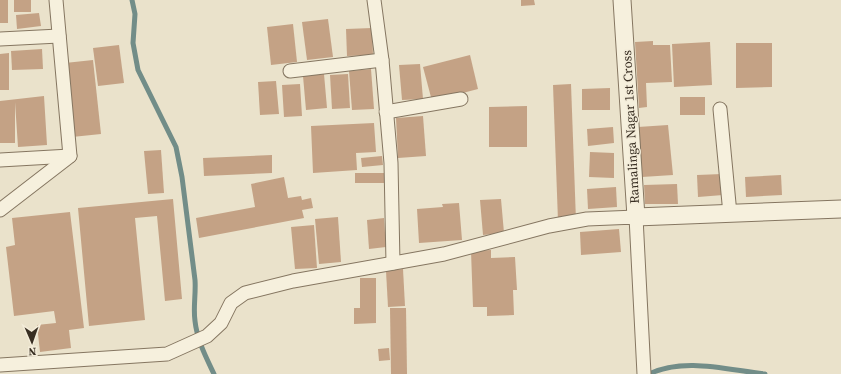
<svg xmlns="http://www.w3.org/2000/svg" width="841" height="374" viewBox="0 0 841 374" font-family="'Source Serif 4',serif">
<style>
.lines{fill:none;stroke-linecap:round;stroke-linejoin:round}
.stream{stroke:#728d88;stroke-width:5}
.building{fill:#c4a285}
.minor-casing{stroke:#857661;stroke-width:15}
.tertiary-casing{stroke:#857661;stroke-width:19}
.minor{stroke:#f6f0dd;stroke-width:13}
.tertiary{stroke:#f6f0dd;stroke-width:17}
.labels{text-anchor:middle;stroke-width:3;stroke-linejoin:round;paint-order:stroke}
.street-label{font-size:13px;fill:#382e22;stroke:#f3ecd9}
</style>
<rect width="100%" height="100%" fill="#eae2cb"/>
<g class="lines">
<g class="stream">
<path d="M132 0 135 14 133 43 138 70 176 147 182 177 195 280C196 294 193 308 195 321 197 340 206 357 214 374"/>
<path d="M649 374C684 357 728 370 765 374"/>
</g>
</g>
<g class="building">
<rect x="0" y="0" width="8" height="23"/>
<rect x="14" y="0" width="17" height="12"/>
<polygon points="521,0 534,0 535,5 521,6"/>
<polygon points="39,13 41,26 17,29 16,15"/>
<polygon points="328,19 333,57 307,60 302,22"/>
<polygon points="293,24 297,62 271,65 267,27"/>
<polygon points="372,28 373,55 347,56 346,29"/>
<polygon points="653,41 653,45 670,45 672,82 646,83 647,107 639,108 635,42"/>
<polygon points="710,42 712,85 674,87 672,44"/>
<polygon points="736,43 772,43 772,87 736,88"/>
<polygon points="119,45 124,83 98,86 93,48"/>
<polygon points="42,49 43,69 12,70 11,51"/>
<polygon points="9,53 9,90 0,90 0,54"/>
<polygon points="470,55 478,89 432,101 423,67"/>
<polygon points="93,60 101,134 72,137 65,63"/>
<polygon points="420,64 423,99 402,100 399,65"/>
<polygon points="371,69 374,109 352,110 349,71"/>
<polygon points="324,74 327,108 306,110 303,76"/>
<polygon points="348,74 350,108 332,109 330,75"/>
<polygon points="276,81 279,114 260,115 258,82"/>
<polygon points="300,84 302,116 284,117 282,85"/>
<polygon points="571,84 576,221 558,221 553,85"/>
<polygon points="610,88 610,110 582,110 582,89"/>
<polygon points="44,96 47,145 18,147 15,102 15,143 0,143 0,101"/>
<rect x="680" y="97" width="25" height="18"/>
<polygon points="527,106 527,147 489,147 489,107"/>
<polygon points="423,116 426,156 398,158 396,118"/>
<polygon points="374,123 376,152 356,153 357,170 313,173 311,126"/>
<polygon points="668,125 673,175 642,177 638,127"/>
<polygon points="613,127 614,143 588,146 587,129"/>
<polygon points="161,150 164,193 148,194 144,151"/>
<polygon points="590,152 614,153 614,178 589,177"/>
<polygon points="272,155 272,173 204,176 203,158"/>
<polygon points="382,156 383,165 362,167 361,158"/>
<polygon points="355,173 385,173 386,183 355,183"/>
<polygon points="722,174 723,195 698,197 697,175"/>
<polygon points="781,175 782,195 746,197 745,177"/>
<polygon points="284,177 288,198 301,196 302,200 311,198 313,208 302,210 304,218 199,238 196,218 255,207 251,184"/>
<polygon points="677,184 678,204 645,204 644,185"/>
<polygon points="616,187 617,207 588,209 587,189"/>
<polygon points="173,199 182,299 165,301 157,216 135,218 145,320 89,326 78,208"/>
<polygon points="501,199 504,233 483,235 480,200"/>
<polygon points="459,203 462,240 419,243 417,209 443,207 442,204"/>
<polygon points="70,212 84,328 69,330 71,348 40,352 37,325 56,323 54,311 14,316 6,247 15,245 12,218"/>
<polygon points="338,217 341,262 319,264 315,219"/>
<polygon points="384,218 386,247 369,249 367,220"/>
<polygon points="314,225 317,268 295,269 291,227"/>
<polygon points="619,229 621,252 581,255 580,232"/>
<polygon points="491,250 491,258 515,257 517,290 513,290 514,315 487,316 487,307 473,307 471,251"/>
<polygon points="403,269 405,306 388,307 386,271"/>
<polygon points="360,278 376,278 376,323 354,324 354,308 360,308"/>
<polygon points="390,308 406,308 407,374 391,374"/>
<polygon points="389,348 390,360 379,361 378,349"/>
</g>
<g class="lines">
<g class="minor-casing">
<g id="minor">
<polyline points="374,0 382,60 391,163 393,263"/>
<polyline points="0,39 59,36"/>
<polyline points="290,71 382,60"/>
<polyline points="720,109 730,214"/>
<polyline points="386,112 461,99"/>
<polyline points="0,160 70,156"/>
<polyline points="0,210 70,156 56,0"/>
<polyline points="0,365 167,354 207,336 221,323 231,303 245,293 293,281 444,254 549,226 587,219 636,217 644,374"/>
</g>
</g>
<g class="tertiary-casing">
<polyline id="tertiary" points="622,0 636,217 841,209"/>
</g>
<use href="#minor" class="minor"/>
<use href="#tertiary" class="tertiary"/>
</g>
<g class="labels">
<g class="street-label">
<text transform="translate(630 127) rotate(-93)" y="5">Ramalinga Nagar 1st Cross</text>
</g>
</g>
<g transform="translate(32 342) rotate(178)" stroke="#f3ecd9" stroke-width="3" paint-order="stroke">
<path d="M0-3L7 15L0 10L-7 15Z" fill="#382e22"/>
<text y="-6" font-size="11" font-weight="bold" text-anchor="middle" fill="#382e22">N</text>
</g>
</svg>
